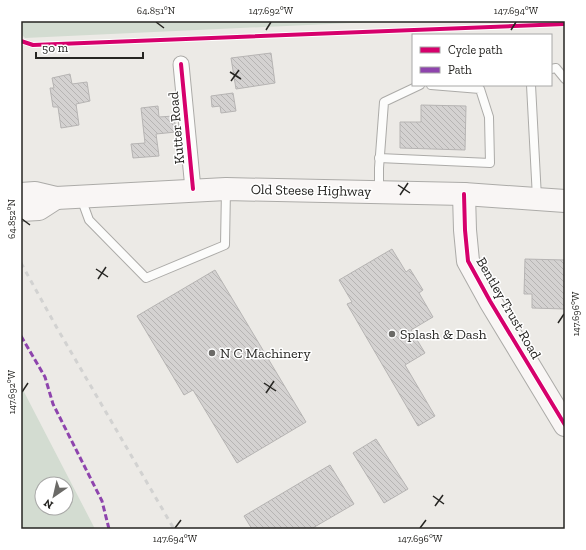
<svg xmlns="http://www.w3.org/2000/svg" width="586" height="550" viewBox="0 0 586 550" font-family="'Zilla Slab',serif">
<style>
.green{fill:#d3dcd1;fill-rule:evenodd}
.building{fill:url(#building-back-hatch);stroke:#b6b4b3}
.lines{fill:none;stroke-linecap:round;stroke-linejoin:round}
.lane-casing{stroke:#acaba8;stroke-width:10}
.street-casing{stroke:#acaba8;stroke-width:17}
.secondary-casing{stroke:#acaba8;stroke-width:24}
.lane{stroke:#fcfcfb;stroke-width:8}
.street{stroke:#fcfcfb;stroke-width:15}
.secondary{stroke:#f9f6f5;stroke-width:22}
.rail{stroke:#d2d2d1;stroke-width:3;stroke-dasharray:5 5;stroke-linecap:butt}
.quiet{stroke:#8e44ad;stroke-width:3;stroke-dasharray:6 3;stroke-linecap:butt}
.cycleway-casing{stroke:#fff;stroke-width:6}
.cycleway{stroke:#d6006c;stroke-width:4}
.ticks{fill:none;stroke:#262522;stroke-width:1.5}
.poi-dot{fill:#6b6a67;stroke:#fff;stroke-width:1.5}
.labels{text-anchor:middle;stroke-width:3;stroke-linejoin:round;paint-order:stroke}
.street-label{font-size:14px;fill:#262522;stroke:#fff}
.poi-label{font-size:14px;fill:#262522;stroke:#fff;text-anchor:start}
.neatline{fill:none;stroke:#262522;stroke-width:1.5}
.ticks-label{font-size:10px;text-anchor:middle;fill:#262522}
</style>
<defs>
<pattern id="building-back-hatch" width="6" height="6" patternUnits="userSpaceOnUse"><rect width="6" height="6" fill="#d4d2d1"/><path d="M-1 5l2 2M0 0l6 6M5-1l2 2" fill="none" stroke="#b6b4b3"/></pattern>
</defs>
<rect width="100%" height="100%" fill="#eceae6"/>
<g class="green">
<polygon points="21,21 394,21 25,38 21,34"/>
<path d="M22 388 95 529H21ZM42 484H66V508H42Z"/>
</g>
<g class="building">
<polygon points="271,53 275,83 236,89 231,58"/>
<polygon points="70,74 72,84 87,82 90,101 76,104 79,125 61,128 58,107 53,107 50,88 54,88 52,78"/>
<polygon points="233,93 236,111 221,113 220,106 212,107 211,96"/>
<polygon points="421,105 466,106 465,150 400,148 400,122 421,122"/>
<polygon points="158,106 159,117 174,116 176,132 156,134 159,156 133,158 131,144 145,143 141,108"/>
<polygon points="392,249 406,272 410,269 423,290 419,293 433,317 411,330 425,353 405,365 435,416 418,426 347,304 352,302 339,280"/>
<polygon points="525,259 565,260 565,309 532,308 532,294 524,294"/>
<polygon points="215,270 306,422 237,463 193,390 184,395 137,316"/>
<polygon points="376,439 408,489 384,503 353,453"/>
<polygon points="330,465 354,504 311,529 252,529 244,516"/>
</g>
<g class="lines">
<g class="lane-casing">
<g id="lane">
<polyline points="551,69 556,68 565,79"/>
<polyline points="531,85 537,198"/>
<polyline points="379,158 490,163 489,117 480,89 431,85"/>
<polyline points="379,191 379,168 384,102 420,85"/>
<polyline points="81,198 89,220 146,278 225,245 226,189"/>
</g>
</g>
<g class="street-casing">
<polyline id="street" points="181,64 193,189"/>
</g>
<g class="secondary-casing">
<g id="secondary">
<polyline points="21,194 35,193 56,198 226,189 464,194 565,201"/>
<polyline points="464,194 465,230 468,261 490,301 565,425"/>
<polyline points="21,210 39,209 56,198"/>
</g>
</g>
<use href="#lane" class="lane"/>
<use href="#street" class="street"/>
<use href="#secondary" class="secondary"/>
<polyline class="rail" points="21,263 57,328 174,529"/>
<polyline class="quiet" points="21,336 45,377 53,404 102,501 109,529"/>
<g class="cycleway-casing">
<g id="cycleway">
<polyline points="21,41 33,45 565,24"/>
<polyline points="181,64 193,189"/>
<polyline points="464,194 465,230 468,261 490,301 565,425"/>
</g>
</g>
<use href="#cycleway" class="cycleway"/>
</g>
<path class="ticks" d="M156 22 164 28M266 30 271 22M511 30 516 22M230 72 241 79M231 81 239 70M398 185 410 193M400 195 408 183M22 219 30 225M96 269 108 277M98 279 106 267M558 323 564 314M264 383 276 391M22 392 28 383M266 393 274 381M433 496 444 504M435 506 443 495M175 528 181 520M420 528 426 520"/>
<g class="poi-dot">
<circle cx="392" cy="334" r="4"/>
<circle cx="212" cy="353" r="4"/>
</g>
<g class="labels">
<g class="street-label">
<text transform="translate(176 128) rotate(-95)" y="5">Kutter Road</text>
<text transform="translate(311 190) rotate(1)" y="5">Old Steese Highway</text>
<text transform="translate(509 308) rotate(60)" y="5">Bentley Trust Road</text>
</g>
<g class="poi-label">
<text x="400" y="339">Splash &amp; Dash</text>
<text x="220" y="358">N C Machinery</text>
</g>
</g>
<rect width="586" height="550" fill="none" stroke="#ffffff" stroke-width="44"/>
<rect x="412" y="34" width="140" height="52" fill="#ffffff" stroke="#a8a8a7"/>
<rect x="420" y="47" width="20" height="6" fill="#d6006c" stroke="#a8a8a7"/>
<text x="448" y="54" font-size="12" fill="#262522">Cycle path</text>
<rect x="420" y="67" width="20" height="6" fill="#8e44ad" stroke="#a8a8a7"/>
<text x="448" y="74" font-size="12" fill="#262522">Path</text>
<g transform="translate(54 496) rotate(214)"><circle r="19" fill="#ffffff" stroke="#a8a8a7"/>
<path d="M0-3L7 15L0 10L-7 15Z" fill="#6b6a67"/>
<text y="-6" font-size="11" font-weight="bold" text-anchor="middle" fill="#262522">N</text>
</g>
<path d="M36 52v6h107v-6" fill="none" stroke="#262522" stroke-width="2"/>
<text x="42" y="52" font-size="12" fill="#262522" stroke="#ffffff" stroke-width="3" paint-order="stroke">50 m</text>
<rect x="22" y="22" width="542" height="506" class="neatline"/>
<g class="ticks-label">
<text x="156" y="14">64.851°N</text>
<text x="271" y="14">147.692°W</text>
<text x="516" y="14">147.694°W</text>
<text transform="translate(11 219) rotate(-90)" y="4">64.852°N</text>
<text transform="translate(575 314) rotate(-90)" y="4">147.696°W</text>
<text transform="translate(11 392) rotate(-90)" y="4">147.692°W</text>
<text x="175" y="542">147.694°W</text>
<text x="420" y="542">147.696°W</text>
</g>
</svg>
